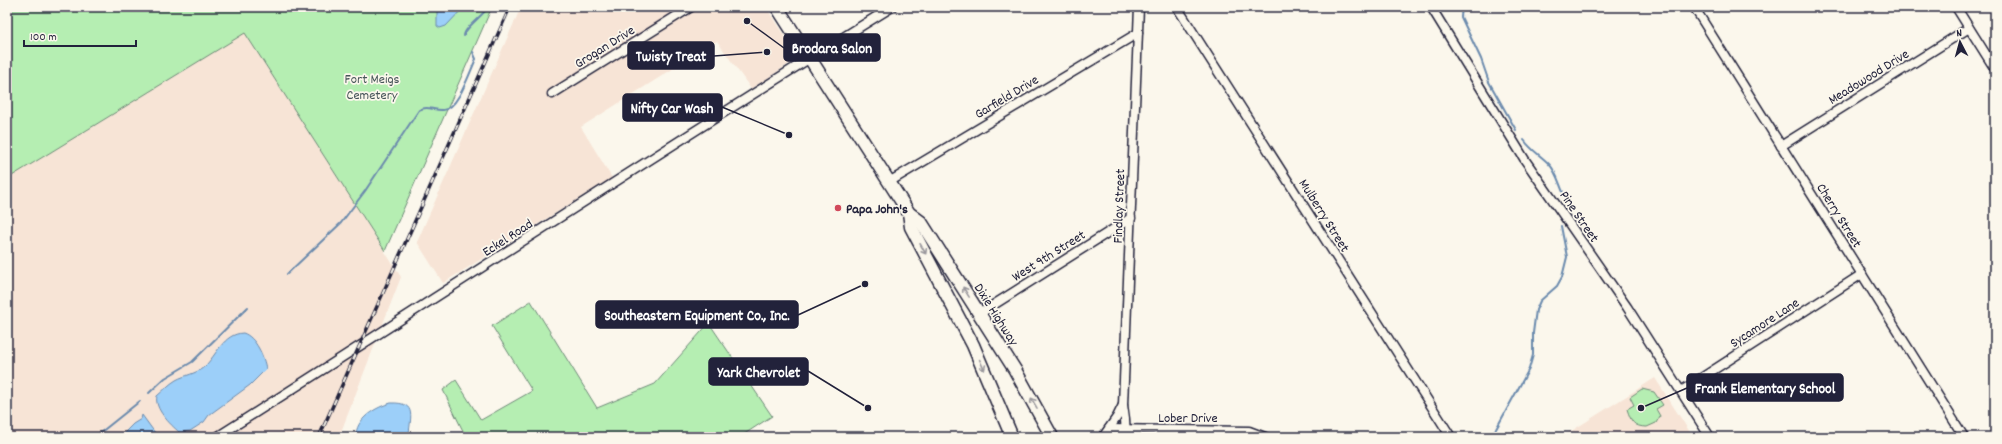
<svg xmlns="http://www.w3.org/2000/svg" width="2002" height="444" viewBox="0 0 2002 444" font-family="Dekko,sans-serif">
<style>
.built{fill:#f7e4d6}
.green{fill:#b5eeb2;stroke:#6c8876}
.water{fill:#9ccff9;stroke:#6b8aad}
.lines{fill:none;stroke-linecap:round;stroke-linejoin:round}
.stream{stroke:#6b8aad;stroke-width:2}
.street-casing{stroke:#22223b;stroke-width:11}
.primary-casing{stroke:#22223b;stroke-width:15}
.street{stroke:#fbf7ec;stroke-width:8}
.primary{stroke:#fbf7ec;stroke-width:12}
.rail-casing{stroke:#22223b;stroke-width:3.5}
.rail{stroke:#fbf7ec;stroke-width:2;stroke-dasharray:6;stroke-linecap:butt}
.oneway{stroke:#99979c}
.poi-dot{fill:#d1495b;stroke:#fbf7ec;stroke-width:1.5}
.labels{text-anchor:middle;stroke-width:3.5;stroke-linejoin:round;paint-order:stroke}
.street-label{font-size:14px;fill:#22223b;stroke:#fbf7ec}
.park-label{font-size:14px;fill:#475559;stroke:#fbf7ec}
.poi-label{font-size:14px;font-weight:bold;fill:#22223b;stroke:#fbf7ec;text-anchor:start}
.leader{fill:none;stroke:#22223b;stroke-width:1.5}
.callout-dot{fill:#22223b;stroke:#fbf7ec;stroke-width:1.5}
.callout{fill:#22223b;stroke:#22223b;stroke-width:1.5}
.callout-label{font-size:15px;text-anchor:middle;font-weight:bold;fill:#fff}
</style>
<rect width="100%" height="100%" fill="#fbf7ec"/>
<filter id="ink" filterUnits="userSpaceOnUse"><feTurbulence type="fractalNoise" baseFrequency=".025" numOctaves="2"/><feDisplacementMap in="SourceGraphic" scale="8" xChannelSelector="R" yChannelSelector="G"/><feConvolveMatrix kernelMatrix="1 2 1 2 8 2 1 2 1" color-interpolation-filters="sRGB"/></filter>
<g filter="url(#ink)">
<g class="built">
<polygon points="521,7 766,7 798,58 751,89 717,41 581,127 612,178 443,283 417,242"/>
<polygon points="245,32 401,277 339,437 7,437 7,179"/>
<polygon points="1655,378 1693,437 1562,437"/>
</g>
<g class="green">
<polygon points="7,7 492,7 385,251 245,33 7,179"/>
<polygon points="531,301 597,408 655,384 709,323 772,416 740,437 466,437 443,390 456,380 481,420 532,391 492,326"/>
<path d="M1642 389 1654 392 1663 405 1656 409 1660 416 1656 423 1647 427C1633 427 1631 421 1627 409L1634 405 1630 397Z"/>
</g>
<g class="water">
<polygon points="437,7 464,7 446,26 440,28 437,26"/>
<path d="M243 333C256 337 264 357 266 369L250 385 209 415 204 422 190 431 179 432C170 424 154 409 157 396 163 391 169 384 176 380 185 375 196 374 204 367 217 355 223 334 243 333Z"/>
<path d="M391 403C419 402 409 419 409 437H356C355 419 376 407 391 403Z"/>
<polygon points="142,415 158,437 120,437 133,424 141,419"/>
</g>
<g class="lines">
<g class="stream">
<polyline points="1462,7 1461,17 1481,59 1489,82 1516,130"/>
<path d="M464 36C464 28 483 16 488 7"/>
<path d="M1524 140C1531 150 1540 155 1549 164 1556 171 1559 183 1563 192"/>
<path d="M287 274 341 223 365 191 419 110C428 105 434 111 443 110 458 110 470 71 476 59L473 52"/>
<polyline points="149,393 165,378 192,362 248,307"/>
<polyline points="95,437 140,401"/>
<polyline points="1487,437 1496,429 1529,369 1533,355 1533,333 1536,310 1540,301 1557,286 1562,277 1567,257 1561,226"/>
</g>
<g class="street-casing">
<g id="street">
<polyline points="1177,7 1451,437"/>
<polyline points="1431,7 1525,160 1627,307 1710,437"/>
<polyline points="1694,7 1964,437"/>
<polyline points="1956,7 1995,69"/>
<polyline points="552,94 691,7"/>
<polyline points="1781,146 1969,28"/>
<polyline points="889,182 1138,33"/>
<polyline points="979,314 1131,218"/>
<polyline points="1681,391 1862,274"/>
<polyline points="1109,429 1249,431 1265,437"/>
<path d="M217 437C443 294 665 147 892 7"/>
<polyline points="1103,437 1117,417 1123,405"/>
<polyline points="1126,437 1125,419 1123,405 1139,7"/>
</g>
</g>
<g class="primary-casing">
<g id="primary">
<polyline points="777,7 909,213 921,222 1015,370 1052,437"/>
<polyline points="909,213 911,227 973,345 1012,437"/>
</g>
</g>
<use href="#street" class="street"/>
<use href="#primary" class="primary"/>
<g class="rail-casing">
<polyline id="rail" points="319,437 510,7"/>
</g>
<use href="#rail" class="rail"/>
</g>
<defs><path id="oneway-shaft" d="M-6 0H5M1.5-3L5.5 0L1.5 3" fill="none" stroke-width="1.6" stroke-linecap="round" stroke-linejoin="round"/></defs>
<g class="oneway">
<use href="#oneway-shaft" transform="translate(923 249) rotate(61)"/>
<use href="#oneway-shaft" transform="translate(966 292) rotate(-122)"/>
<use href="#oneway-shaft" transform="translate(982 365) rotate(66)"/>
<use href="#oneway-shaft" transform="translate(1034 403) rotate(-120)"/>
</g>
</g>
<circle class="poi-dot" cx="838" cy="208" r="4"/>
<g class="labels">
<g class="street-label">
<text transform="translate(604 46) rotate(-32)" y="5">Grogan Drive</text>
<text transform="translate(1868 76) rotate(-32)" y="5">Meadowood Drive</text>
<text transform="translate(1006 96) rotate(-31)" y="5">Garfield Drive</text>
<text transform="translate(1118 206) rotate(-88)" y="5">Findlay Street</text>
<text transform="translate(1325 215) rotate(58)" y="5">Mulberry Street</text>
<text transform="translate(1840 215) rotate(58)" y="5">Cherry Street</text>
<text transform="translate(1580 216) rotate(56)" y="5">Pine Street</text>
<text transform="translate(507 237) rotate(-33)" y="5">Eckel Road</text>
<text transform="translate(1048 255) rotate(-32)" y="5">West 9th Street</text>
<text transform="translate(997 314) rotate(58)" y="5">Dixie Highway</text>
<text transform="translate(1764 322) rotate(-33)" y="5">Sycamore Lane</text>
<text x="1188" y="422">Lober Drive</text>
</g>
<g class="park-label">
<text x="372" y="83">Fort Meigs<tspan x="372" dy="16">Cemetery</tspan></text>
</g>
<g class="poi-label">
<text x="846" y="213">Papa John's</text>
</g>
</g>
<path class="leader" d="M747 21L784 48M767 52L714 56M789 135L722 107M865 284L798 315M868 408L808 371M1641 408L1687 388"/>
<g class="callout-dot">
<circle cx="747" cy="21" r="4"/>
<circle cx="767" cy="52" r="4"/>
<circle cx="789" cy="135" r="4"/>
<circle cx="865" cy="284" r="4"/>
<circle cx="868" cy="408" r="4"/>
<circle cx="1641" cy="408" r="4"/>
</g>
<g class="callout">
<rect x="784" y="34" width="96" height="27" rx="4"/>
<rect x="628" y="42" width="86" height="27" rx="4"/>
<rect x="623" y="94" width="99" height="27" rx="4"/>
<rect x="596" y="301" width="202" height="27" rx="4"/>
<rect x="709" y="358" width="99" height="27" rx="4"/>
<rect x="1687" y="374" width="156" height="27" rx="4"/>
</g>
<g class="callout-label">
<text x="832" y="53">Brodara Salon</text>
<text x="671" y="61">Twisty Treat</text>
<text x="672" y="113">Nifty Car Wash</text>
<text x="697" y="320">Southeastern Equipment Co., Inc.</text>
<text x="759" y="377">Yark Chevrolet</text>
<text x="1765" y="393">Frank Elementary School</text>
</g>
<rect width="2002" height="444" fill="none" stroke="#fbf7ec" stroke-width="24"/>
<rect x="12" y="12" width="1978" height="420" fill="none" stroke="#22223b" stroke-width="1.5" filter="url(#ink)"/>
<g transform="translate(1960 42) rotate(354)" stroke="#fbf7ec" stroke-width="3" paint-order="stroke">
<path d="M0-3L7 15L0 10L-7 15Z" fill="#22223b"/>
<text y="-6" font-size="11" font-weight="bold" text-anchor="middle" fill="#22223b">N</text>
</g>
<path d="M24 40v6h112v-6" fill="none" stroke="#22223b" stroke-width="2"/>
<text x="30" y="40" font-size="12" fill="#22223b" stroke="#fbf7ec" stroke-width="3" paint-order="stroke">100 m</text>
</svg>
